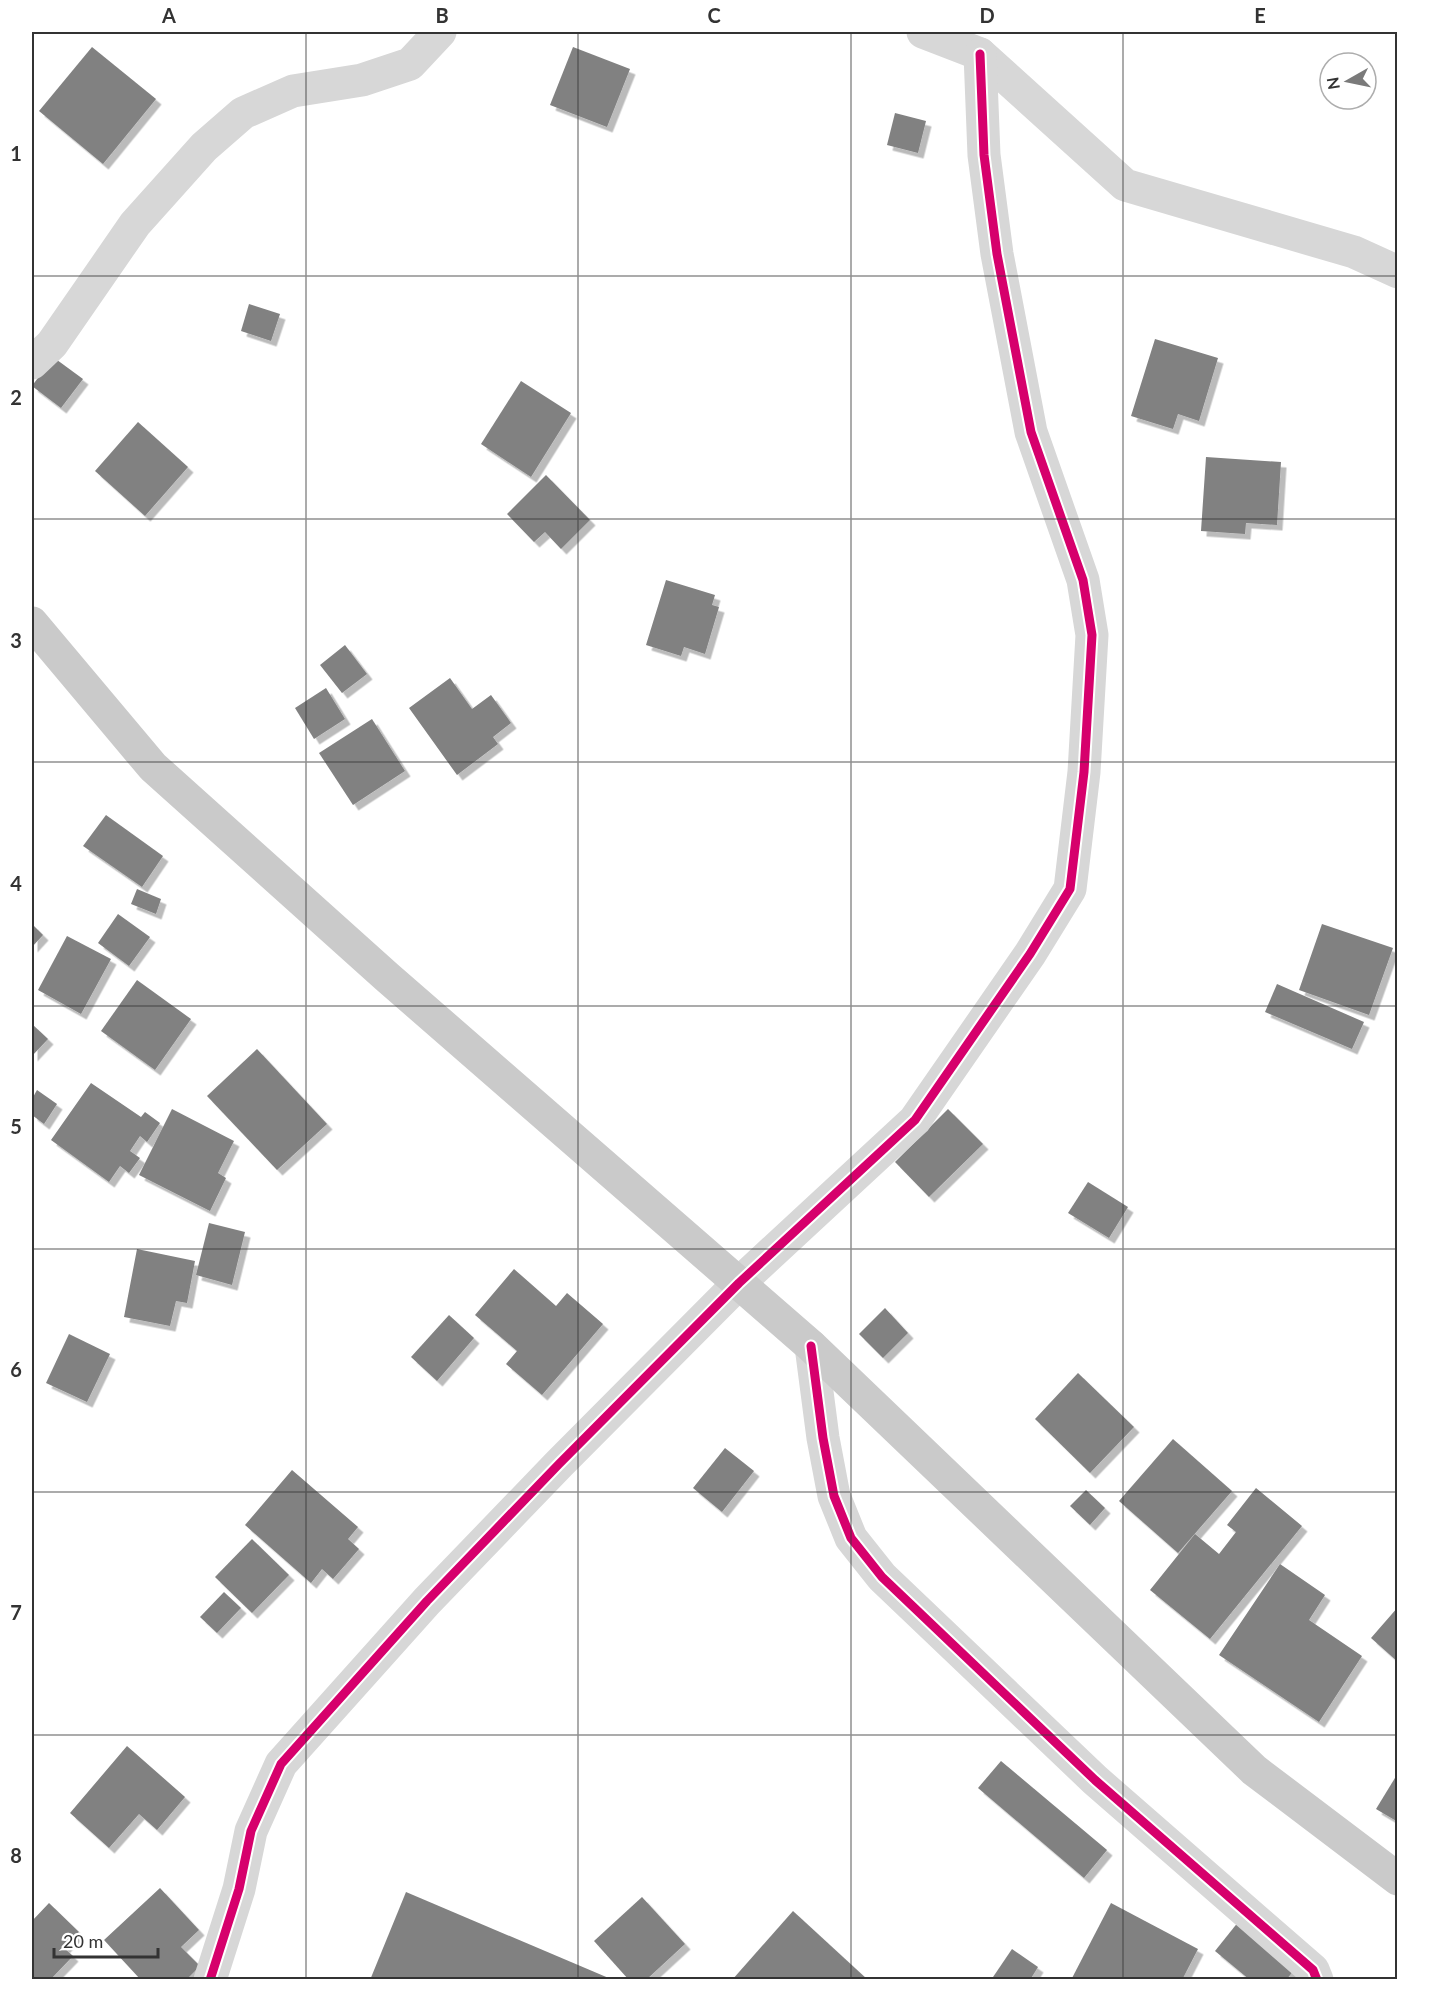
<svg xmlns="http://www.w3.org/2000/svg" width="1429" height="2011" viewBox="0 0 1429 2011" font-family="Lato,sans-serif">
<style>
.building{fill:#818181;filter:url(#shadow)}
.lines{fill:none;stroke-linecap:round;stroke-linejoin:round}
.minor{stroke:#d7d7d7;stroke-width:33}
.primary{stroke:#cacaca;stroke-width:33}
.cycleway-casing{stroke:#fff;stroke-width:13}
.cycleway{stroke:#d6006c;stroke-width:9}
.grid{fill:none;stroke:#333;stroke-width:1.5;stroke-opacity:0.55}
.neatline{fill:none;stroke:#333;stroke-width:2}
.grid-label{font-size:20px;text-anchor:middle;font-weight:bold;fill:#333}
</style>
<defs>
<filter id="shadow"><feDropShadow dx="5.5" dy="5.5" stdDeviation="0" flood-color="#0004"/></filter>
</defs>
<rect width="100%" height="100%" fill="#fff"/>
<g class="building">
<polygon points="92,47 156,99 103,164 39,111"/>
<polygon points="573,47 630,69 607,127 550,105"/>
<polygon points="895,113 926,121 918,153 887,145"/>
<polygon points="249,304 280,314 271,341 241,331"/>
<polygon points="1155,339 1218,358 1199,421 1178,414 1173,429 1131,416"/>
<polygon points="53,357 83,379 61,408 32,386"/>
<polygon points="521,381 571,413 531,477 481,444"/>
<polygon points="138,422 188,467 145,516 95,471"/>
<polygon points="1206,457 1281,462 1277,525 1246,523 1245,534 1201,531"/>
<polygon points="546,475 590,520 561,549 545,532 534,542 507,514"/>
<polygon points="666,580 715,595 712,605 719,607 705,654 684,647 681,656 646,645"/>
<polygon points="345,645 367,674 342,693 320,665"/>
<polygon points="450,678 472,709 491,695 511,723 493,737 498,744 457,775 409,708"/>
<polygon points="326,688 345,719 314,739 295,708"/>
<polygon points="372,719 405,771 353,805 319,753"/>
<polygon points="106,815 163,856 142,887 83,846"/>
<polygon points="137,889 161,899 156,914 131,904"/>
<polygon points="118,914 150,937 129,966 98,943"/>
<polygon points="32,924 43,935 32,947"/>
<polygon points="1322,924 1393,948 1369,1015 1299,990"/>
<polygon points="67,936 111,959 81,1014 38,990"/>
<polygon points="137,980 191,1019 155,1070 101,1031"/>
<polygon points="1277,984 1364,1022 1352,1049 1265,1012"/>
<polygon points="32,1024 48,1039 32,1056"/>
<polygon points="257,1049 327,1124 277,1170 207,1096"/>
<polygon points="91,1083 141,1117 145,1112 160,1123 147,1142 140,1136 130,1151 140,1158 129,1173 120,1166 109,1182 51,1140"/>
<polygon points="37,1090 57,1104 44,1124 32,1115 32,1099"/>
<polygon points="172,1109 234,1141 218,1173 226,1178 210,1211 139,1175"/>
<polygon points="948,1109 983,1144 929,1197 895,1162"/>
<polygon points="1088,1182 1128,1207 1109,1238 1068,1213"/>
<polygon points="209,1223 245,1232 232,1285 196,1275"/>
<polygon points="137,1249 195,1261 187,1303 176,1301 170,1326 124,1317"/>
<polygon points="514,1269 556,1306 567,1293 603,1324 542,1395 506,1364 517,1351 475,1315"/>
<polygon points="885,1308 908,1333 883,1358 859,1334"/>
<polygon points="449,1315 474,1338 437,1381 411,1357"/>
<polygon points="69,1334 110,1354 87,1402 46,1383"/>
<polygon points="1078,1373 1134,1427 1090,1473 1035,1419"/>
<polygon points="1173,1439 1232,1491 1178,1553 1119,1501"/>
<polygon points="725,1448 754,1471 722,1512 693,1488"/>
<polygon points="292,1470 358,1527 348,1539 359,1549 333,1579 322,1569 311,1583 245,1525"/>
<polygon points="1256,1488 1302,1526 1210,1639 1150,1590 1195,1534 1219,1554 1236,1532 1227,1525"/>
<polygon points="1086,1490 1105,1508 1090,1525 1070,1506"/>
<polygon points="252,1539 289,1575 252,1613 215,1577"/>
<polygon points="1280,1564 1325,1595 1309,1620 1362,1656 1319,1722 1219,1655"/>
<polygon points="224,1592 241,1608 217,1633 200,1617"/>
<polygon points="1398,1607 1398,1662 1371,1638"/>
<polygon points="127,1746 185,1797 157,1830 139,1814 109,1848 70,1813"/>
<polygon points="1001,1761 1107,1850 1084,1878 978,1788"/>
<polygon points="1398,1773 1398,1822 1376,1809"/>
<polygon points="160,1888 199,1930 181,1947 200,1966 186,1980 141,1980 104,1940"/>
<polygon points="406,1892 611,1979 611,1980 370,1980"/>
<polygon points="642,1897 685,1944 646,1980 629,1980 594,1941"/>
<polygon points="49,1903 79,1932 64,1948 73,1956 50,1980 32,1980 32,1921"/>
<polygon points="1111,1903 1198,1949 1182,1980 1071,1980"/>
<polygon points="793,1911 868,1980 732,1980"/>
<polygon points="1243,1916 1300,1963 1286,1980 1250,1980 1215,1951"/>
<polygon points="1012,1949 1038,1967 1030,1980 991,1980"/>
</g>
<g class="lines">
<g class="minor">
<polyline points="923,32 980,54 1125,185 1354,252 1398,272"/>
<polyline points="32,363 52,344 135,224 204,147 243,113 293,91 362,80 410,64 440,32"/>
<polyline points="811,1346 823,1438 834,1496 851,1538 882,1577 1095,1780 1313,1970 1317,1980"/>
<polyline points="210,1980 239,1889 251,1831 281,1764 427,1601 559,1464 739,1283 915,1120 1030,954 1070,889 1084,772 1092,635 1083,580 1031,432 997,254 984,155 980,54"/>
</g>
<polyline class="primary" points="32,623 153,767 387,977 811,1346 1254,1770 1398,1879"/>
<g class="cycleway-casing">
<g id="cycleway">
<polyline points="811,1346 823,1438 834,1496 851,1538 882,1577 1095,1780 1313,1970 1317,1980"/>
<polyline points="210,1980 239,1889 251,1831 281,1764 427,1601 559,1464 739,1283 915,1120 1030,954 1070,889 1084,772 1092,635 1083,580 1031,432 997,254 984,155 980,54"/>
</g>
</g>
<use href="#cycleway" class="cycleway"/>
</g>
<path class="grid" d="M306 32V1980M578 32V1980M851 32V1980M1123 32V1980M32 276H1398M32 519H1398M32 762H1398M32 1006H1398M32 1249H1398M32 1492H1398M32 1735H1398"/>
<rect width="1429" height="2011" fill="none" stroke="#ffffff" stroke-width="66"/>
<g transform="translate(1348 81) rotate(261)"><circle r="28" fill="#ffffff" stroke="#adadad" stroke-width="1.5"/>
<path d="M0-4.5L10 22L0 15L-10 22Z" fill="#7a7a7a"/>
<text y="-9" font-size="16" font-weight="bold" text-anchor="middle" fill="#333333">N</text>
</g>
<path d="M54 1948v9h104v-9" fill="none" stroke="#333333" stroke-width="3"/>
<text x="63" y="1948" font-size="18" fill="#333333" stroke="#ffffff" stroke-width="4.5" paint-order="stroke">20 m</text>
<rect x="33" y="33" width="1363" height="1945" class="neatline"/>
<g class="grid-label">
<text x="169" y="23">A</text>
<text x="442" y="23">B</text>
<text x="714" y="23">C</text>
<text x="987" y="23">D</text>
<text x="1260" y="23">E</text>
<text x="16" y="161">1</text>
<text x="16" y="405">2</text>
<text x="16" y="648">3</text>
<text x="16" y="891">4</text>
<text x="16" y="1134">5</text>
<text x="16" y="1377">6</text>
<text x="16" y="1620">7</text>
<text x="16" y="1863">8</text>
</g>
</svg>
